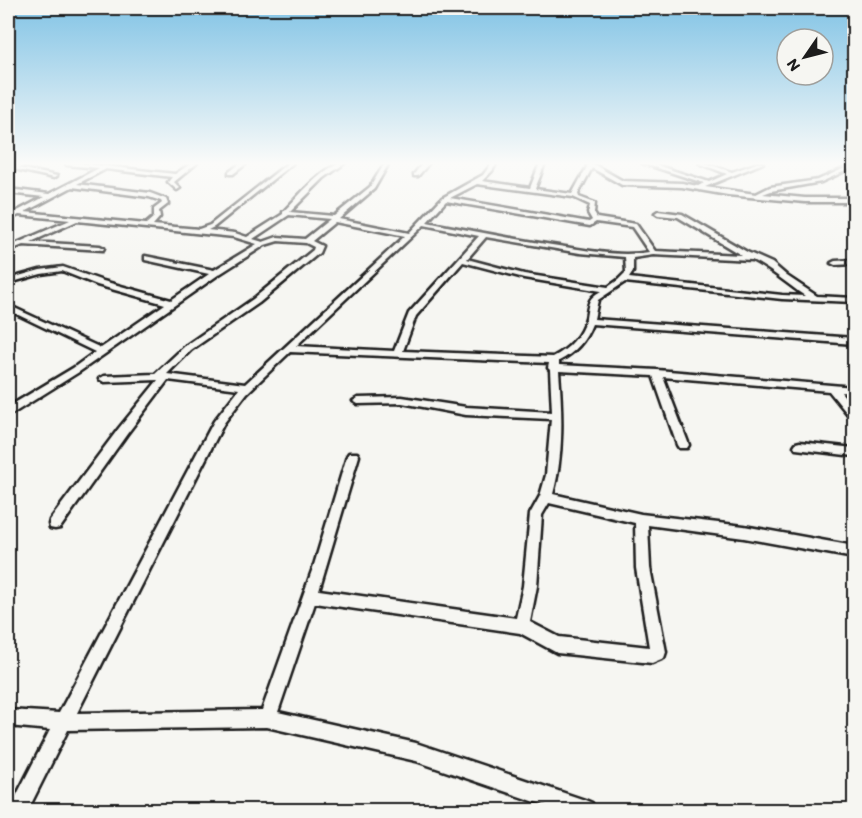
<svg xmlns="http://www.w3.org/2000/svg" width="862" height="818" viewBox="0 0 862 818" font-family="Itim,sans-serif">
<style>
.lines{fill:none;stroke-linecap:round;stroke-linejoin:round}
.street-casing{stroke:#1c1c1c;stroke-width:5}
.street{fill:#f6f6f2;fill-rule:evenodd}
</style>
<rect width="100%" height="100%" fill="#f6f6f2"/>
<filter id="ink" filterUnits="userSpaceOnUse"><feTurbulence type="fractalNoise" baseFrequency=".0167" numOctaves="2"/><feDisplacementMap in="SourceGraphic" scale="12" xChannelSelector="R" yChannelSelector="G"/><feConvolveMatrix kernelMatrix="1 2 1 2 8 2 1 2 1" color-interpolation-filters="sRGB"/></filter>
<g filter="url(#ink)">
<g class="lines">
<g class="street-casing">
<g id="street">
<polygon points="23,163 31,163 19,168 57,176 54,178 10,168"/>
<path d="M65 163H79L175 174 192 163H197L174 182 180 188 177 190 168 182 172 177 106 169 77 184 150 193 166 199 168 204 159 211 160 217 153 225 199 229 210 225 288 163H293L214 227 208 230 235 233 247 237 283 214V212C296 199 327 162 345 163L324 178 290 212 334 216 370 187 385 163H389L374 189 339 219 409 233 442 198 483 175 492 163H497L492 171 482 181 530 188 540 163H545L535 189 572 194 588 165 586 163H591L623 181 682 183 698 186 704 183 642 163H650L709 182 727 174 699 163H705L732 172 757 163H763L705 187 756 194 770 187 818 180 854 164V167L821 182 771 191 763 194 805 198H854V202H805L728 195 682 187 622 185 592 168 578 194 579 197 595 203 594 213 597 218 636 224 655 251 741 255 678 217 658 215 655 213 658 211 682 214 747 252 772 263 787 276 817 296 854 298V302L782 299 625 282 598 300 594 319 854 338V344L592 324C586 340 575 353 559 361V365L657 370 854 387V393L841 392 854 408V418L850 417 829 391 663 377 689 445 687 448H679L677 445 653 376 559 371C562 412 564 454 553 494L641 514 744 526 854 546V558L744 538 648 525 650 568 666 652 664 658 652 663 557 653 520 633 315 603 278 712 416 743 585 800 592 803 594 810H559L416 761 267 727 68 730 28 810H9L50 730 8 726V710L59 713 214 421 239 389 168 380 127 434 60 528 55 529 50 528 49 524 50 520 119 428 158 380 104 382 99 379 104 376 155 374 185 346 253 299 313 250 314 247 306 243 278 241 265 245 218 275 79 372 12 414H8V407L73 368 95 352 8 310V305L101 348 165 304 97 285 62 271 41 274 9 283 8 279 40 270 63 267 103 281 171 300 209 274 145 260V256L214 270 257 244 234 237 77 221 31 242 100 246 104 248 103 250 23 245 8 251V247L70 220 19 215 8 220V216L44 197 8 193V189L49 194 99 168 67 165ZM477 184 573 197 590 205 588 213 592 220 589 222 450 198ZM72 187 149 197 161 201 162 203 154 209V217L146 224 25 212ZM446 201 590 226 596 222 632 227 649 252C621 257 592 251 565 247 518 240 473 231 427 222ZM289 215 330 219 305 239 277 237 263 242 253 239ZM335 222 405 236 245 384 167 374 191 350 259 303 319 253 322 246 312 241ZM424 225 479 236 409 313 394 351 296 346ZM486 237 580 253 625 257 626 272 618 280 608 287 524 274 467 259ZM653 255 752 260C771 269 787 284 805 296L782 295 629 278 633 272V258ZM463 262 524 278 601 291C587 299 589 303 586 318 581 336 569 349 553 357L403 351 416 316ZM290 352 549 363 548 368 550 370 552 412 466 407 402 397 358 398 353 401 358 404 402 403 466 415 551 419 546 475 540 496 530 514 523 586 516 618 319 590 359 456 357 453H349L347 456 314 565 262 710 77 713 224 423 247 393ZM549 503 635 523 636 568 649 647 559 637 530 622 537 586 542 515Z"/>
<polygon points="241,163 247,163 233,174 229,174 229,172"/>
<polygon points="423,163 429,163 418,176 414,176 414,174"/>
<polygon points="854,260 854,264 835,265 831,263 835,261"/>
<polygon points="800,442 854,448 854,456 796,449 794,446 796,443"/>
</g>
</g>
<use href="#street" class="street"/>
</g>
</g>
<linearGradient id="sky" x2="0" y2="1"><stop stop-color="#81c3e5"/><stop offset="0.59" stop-color="#fbfbf9"/><stop offset="1" stop-color="#fbfbf9" stop-opacity="0"/></linearGradient>
<rect width="862" height="277" fill="url(#sky)"/>
<rect width="862" height="818" fill="none" stroke="#f6f6f2" stroke-width="30"/>
<rect x="15" y="15" width="832" height="788" fill="none" stroke="#1c1c1c" stroke-width="2" filter="url(#ink)"/>
<g transform="translate(805 57) rotate(235)"><circle r="28" fill="#f6f6f2" stroke="#9f9f9c" stroke-width="1.5"/>
<path d="M0-4.5L10 22L0 15L-10 22Z" fill="#1c1c1c"/>
<text y="-9" font-size="16" font-weight="bold" text-anchor="middle" fill="#1c1c1c">N</text>
</g>
</svg>
